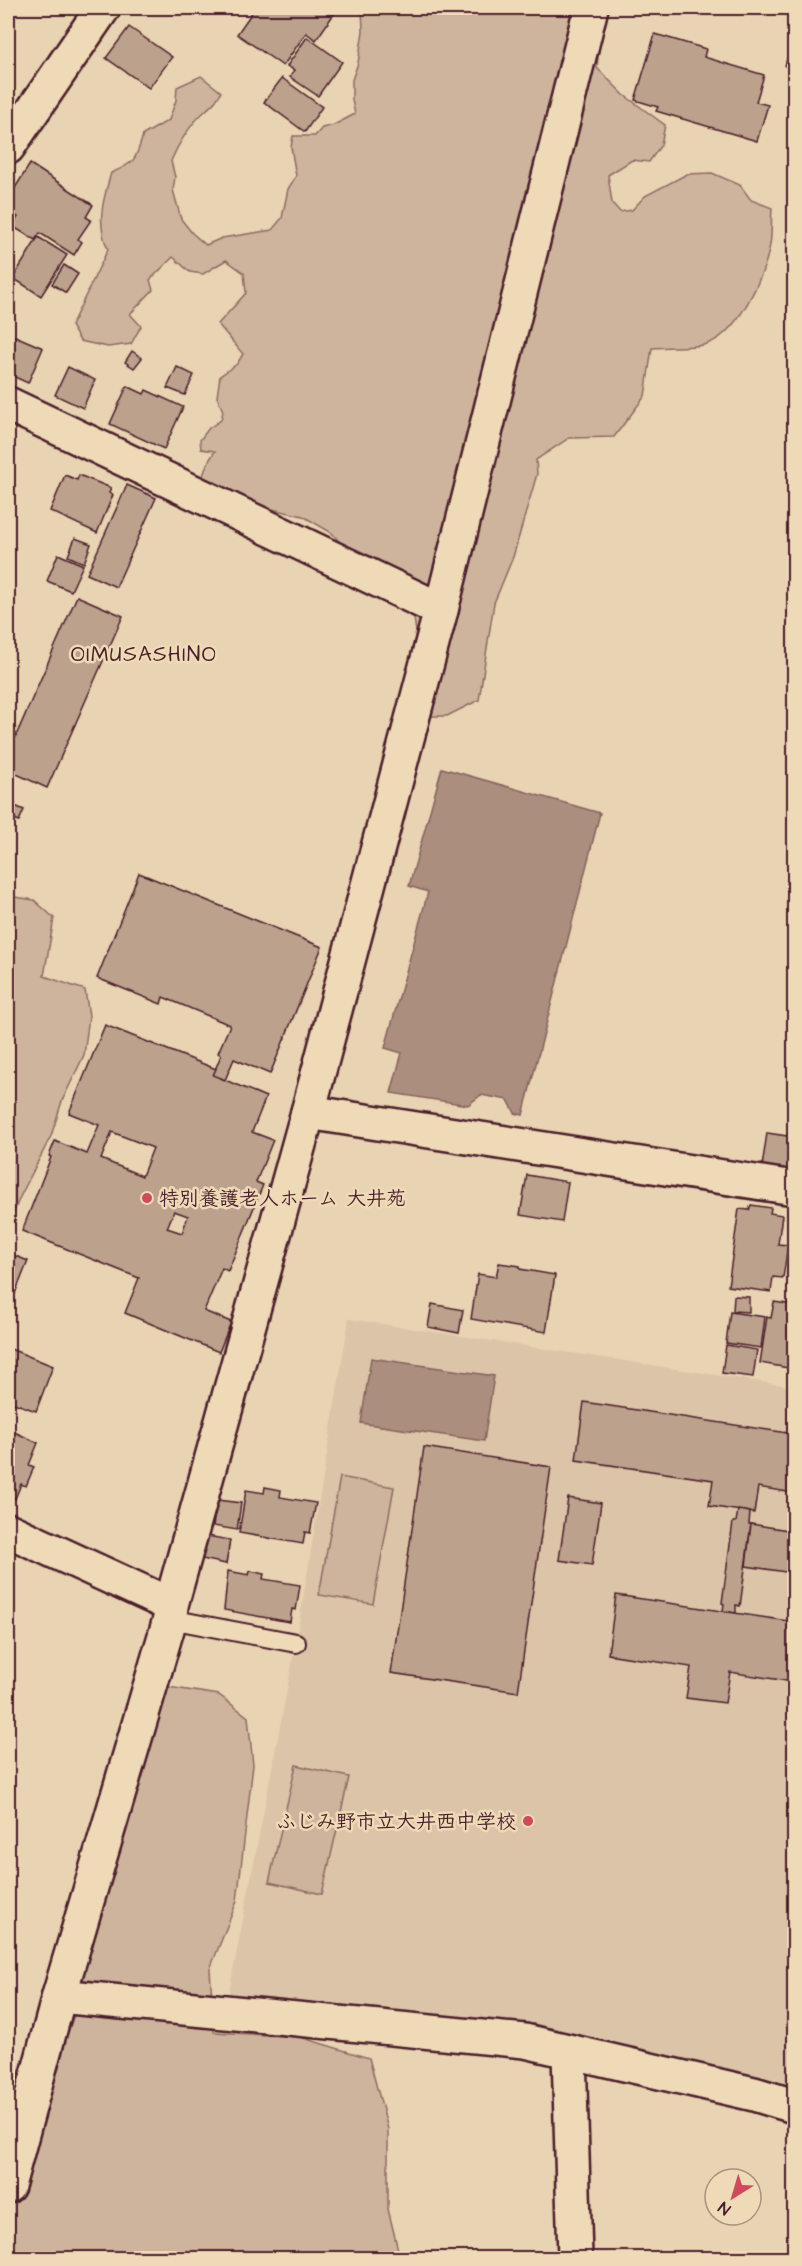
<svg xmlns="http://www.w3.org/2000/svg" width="802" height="2266" viewBox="0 0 802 2266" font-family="'Architects Daughter','Klee One',sans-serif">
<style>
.built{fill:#dbc4a7}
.green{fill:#ceb49c;stroke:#8c6a64;stroke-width:1.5}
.water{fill:#ac8e7f;stroke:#85625d;stroke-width:1.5}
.building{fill:#bca18d;stroke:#4a1f2b;stroke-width:1.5;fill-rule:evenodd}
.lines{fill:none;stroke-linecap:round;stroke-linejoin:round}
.lane-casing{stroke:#4a1f2b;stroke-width:22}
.street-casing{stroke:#4a1f2b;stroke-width:38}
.primary-casing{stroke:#4a1f2b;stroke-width:38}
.lane{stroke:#efdab8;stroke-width:18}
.street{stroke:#efdab8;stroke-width:33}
.primary{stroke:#efdab8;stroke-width:33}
.poi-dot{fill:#d1495b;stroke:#efdab8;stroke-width:2}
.labels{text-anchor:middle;stroke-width:5;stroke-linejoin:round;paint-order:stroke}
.poi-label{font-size:20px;font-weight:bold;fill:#4a1f2b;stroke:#efdab8;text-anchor:start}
.neighbourhood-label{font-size:21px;letter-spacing:1.5px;fill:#4a1f2b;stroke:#efdab8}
</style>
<rect width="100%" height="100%" fill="#e8d3b2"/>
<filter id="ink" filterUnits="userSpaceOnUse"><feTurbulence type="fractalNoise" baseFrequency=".0167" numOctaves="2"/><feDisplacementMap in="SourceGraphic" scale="12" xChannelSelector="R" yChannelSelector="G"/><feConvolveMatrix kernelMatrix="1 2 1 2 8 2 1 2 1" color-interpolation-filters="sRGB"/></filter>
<g filter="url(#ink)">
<polygon class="built" points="349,1319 794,1387 794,2088 599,2044 543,2025 228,1998 296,1643"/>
<g class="green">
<path d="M362 8H603L597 68 624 95 665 125 661 145 649 162 632 160 608 175 612 203 620 212 632 210 645 196 687 174 712 173 740 185 751 200 772 208C771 220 772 233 770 245 765 275 737 338 703 345 687 348 669 346 652 348L645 396 614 437 569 438 536 460 537 474 513 557 494 603 479 700 447 716H430L404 690 416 632 409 583 351 556 332 533 303 516 242 502 201 482 207 464 215 451 201 449 200 440 209 428 221 420 223 411 217 397 220 376 237 364 243 354 218 324 246 293 244 273 226 260 203 274 190 272 173 257 150 280 153 290 130 314 141 326 131 344 108 347 80 341 71 326 108 249C96 223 103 200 111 173 135 163 136 160 143 135L169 120 176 100 177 87 201 76 221 92C214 105 213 103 203 113 190 125 178 144 171 161L175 177 173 190 181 219 192 233 206 245 222 238 272 230 282 218 288 189 296 176 291 147 293 136H315L322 128 334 125 355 114 352 100V80L358 63 363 31Z"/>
<polygon points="8,896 34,900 54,918 44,976 85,990 89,1016 84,1055 62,1101 51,1136 20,1197 8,1226"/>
<polygon points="340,1477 394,1487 373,1604 319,1595"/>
<polygon points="168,1687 219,1695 248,1717 253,1765 237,1901 210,1969 214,2032 300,2037 369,2058 388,2129 388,2209 400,2258 8,2258 8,2075 17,2075 59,2059 76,2009 110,1864"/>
<polygon points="296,1765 349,1777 322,1894 269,1882"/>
</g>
<g class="water">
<polygon points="442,768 600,813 523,1115 515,1113 508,1100 481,1095 468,1105 391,1093 402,1053 385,1048 428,892 409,886"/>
<polygon points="371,1358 494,1376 484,1441 361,1423"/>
</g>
<g class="building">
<polygon points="255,8 338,8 316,40 306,33 283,66 237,34"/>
<polygon points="129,27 172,57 149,88 106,58"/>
<polygon points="655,34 706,49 704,57 764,75 756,102 768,105 757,141 656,111 658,107 635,100"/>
<polygon points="794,34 794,69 785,66"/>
<polygon points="307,37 342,62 318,96 290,77 294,70 287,66"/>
<polygon points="282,78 322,107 305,132 264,102"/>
<polygon points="30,164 93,205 86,217 91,220 78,239 82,242 74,255 40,233 35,240 12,226 18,217 8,210 8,199"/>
<polygon points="38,237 67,255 41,296 13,278"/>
<polygon points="64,265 78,274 66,293 52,284"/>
<polygon points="8,333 43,348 28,383 8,374"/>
<polygon points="132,351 142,358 134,368 125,362"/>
<polygon points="68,367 95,380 83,408 55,395"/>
<polygon points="177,367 194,375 185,395 167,388"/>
<polygon points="127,386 144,394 146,390 183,407 164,449 110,424"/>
<polygon points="65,475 77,480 79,475 111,488 109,493 113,495 97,533 50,511"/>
<polygon points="127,485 156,498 116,587 87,574"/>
<polygon points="75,538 91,544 84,563 68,556"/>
<polygon points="58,554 83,565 71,591 47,581"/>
<polygon points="77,596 123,616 47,788 8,770 8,754"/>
<polygon points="8,803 24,810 19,821 8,816"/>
<polygon points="139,873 322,947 270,1074 234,1059 225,1080 213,1075 221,1055 218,1053 230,1025 163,997 161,1004 97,978"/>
<path d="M105 1025 216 1069 213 1075 266 1097 252 1132 273 1140 256 1182 263 1185 228 1271 222 1268 204 1311 231 1322 219 1352 125 1313 139 1278 22 1231 51 1157 49 1156 55 1141 87 1154 99 1125 69 1113ZM112 1132 153 1148 142 1176 101 1159ZM174 1211 188 1216 182 1233 167 1228Z"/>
<polygon points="767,1133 794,1137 794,1173 762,1167"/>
<polygon points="527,1175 568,1182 562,1222 520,1215"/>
<polygon points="751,1205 771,1208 770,1213 782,1215 778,1244 788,1245 783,1278 773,1277 771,1292 728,1286 739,1209 749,1210"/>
<polygon points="8,1253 28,1261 8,1311"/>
<polygon points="499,1263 520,1266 520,1269 555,1275 546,1332 471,1319 478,1274 496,1277"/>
<polygon points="734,1296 749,1297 749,1312 733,1311"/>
<polygon points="774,1302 794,1305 794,1369 760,1363 767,1317 771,1318"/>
<polygon points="432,1304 463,1310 459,1333 428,1327"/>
<polygon points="730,1312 765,1317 761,1348 726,1343"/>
<polygon points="726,1345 757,1350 753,1377 722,1373"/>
<polygon points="8,1348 53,1366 36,1411 8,1401"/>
<polygon points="584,1402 794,1434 794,1493 758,1487 754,1513 709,1506 713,1480 576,1460"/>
<polygon points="8,1429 38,1443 29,1465 34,1467 26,1486 21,1484 15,1499 8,1495"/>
<polygon points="424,1447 551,1467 518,1692 391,1673"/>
<polygon points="265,1487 281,1490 280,1497 316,1503 310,1533 305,1532 303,1544 239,1533 246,1490 264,1493"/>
<polygon points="568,1498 601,1503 592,1565 559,1560"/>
<polygon points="217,1500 241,1503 237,1530 213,1526"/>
<polygon points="738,1510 750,1512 749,1524 751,1524 740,1606 736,1605 736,1613 723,1611 724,1604 722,1603 733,1522 736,1522"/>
<polygon points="751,1524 794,1531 792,1573 746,1566"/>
<polygon points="207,1536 230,1540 226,1564 202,1559"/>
<polygon points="228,1571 249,1575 250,1571 264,1574 263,1579 300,1585 296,1610 292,1609 290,1622 224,1610"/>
<polygon points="616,1595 794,1622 794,1682 730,1672 725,1703 686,1698 691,1667 608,1654"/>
</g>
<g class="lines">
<g class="lane-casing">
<polyline id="lane" points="170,1619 296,1643"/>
</g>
<g class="street-casing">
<g id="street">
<polyline points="8,404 441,610"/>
<polyline points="308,1112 794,1188"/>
<polyline points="8,1530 171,1605"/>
<polyline points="59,1996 525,2041 754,2094 794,2106"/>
<polyline points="569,2052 575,2258"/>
<polyline points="8,2186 59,1996 170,1619 171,1605 308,1112 441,610 591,8"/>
</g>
</g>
<g class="primary-casing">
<polyline id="primary" points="8,147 103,8"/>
</g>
<use href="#lane" class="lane"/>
<use href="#street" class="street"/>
<use href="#primary" class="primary"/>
</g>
</g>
<g class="poi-dot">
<circle cx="147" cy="1198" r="6"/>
<circle cx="528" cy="1821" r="6"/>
</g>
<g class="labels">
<g class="poi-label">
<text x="159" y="1205">特別養護老人ホーム 大井苑</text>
<text x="516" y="1828" text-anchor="end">ふじみ野市立大井西中学校</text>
</g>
<g class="neighbourhood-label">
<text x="144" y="661">OIMUSASHINO</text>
</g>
</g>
<rect width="802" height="2266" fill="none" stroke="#efdab8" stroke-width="30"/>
<rect x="15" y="15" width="772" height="2236" fill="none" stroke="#4a1f2b" stroke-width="2" filter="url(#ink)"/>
<g transform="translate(733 2197) rotate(217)"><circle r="28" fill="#efdab8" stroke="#ad8f80" stroke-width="1.5"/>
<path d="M0-4.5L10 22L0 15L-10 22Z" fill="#d1495b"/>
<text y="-9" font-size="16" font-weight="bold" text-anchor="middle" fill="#4a1f2b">N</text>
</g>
</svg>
